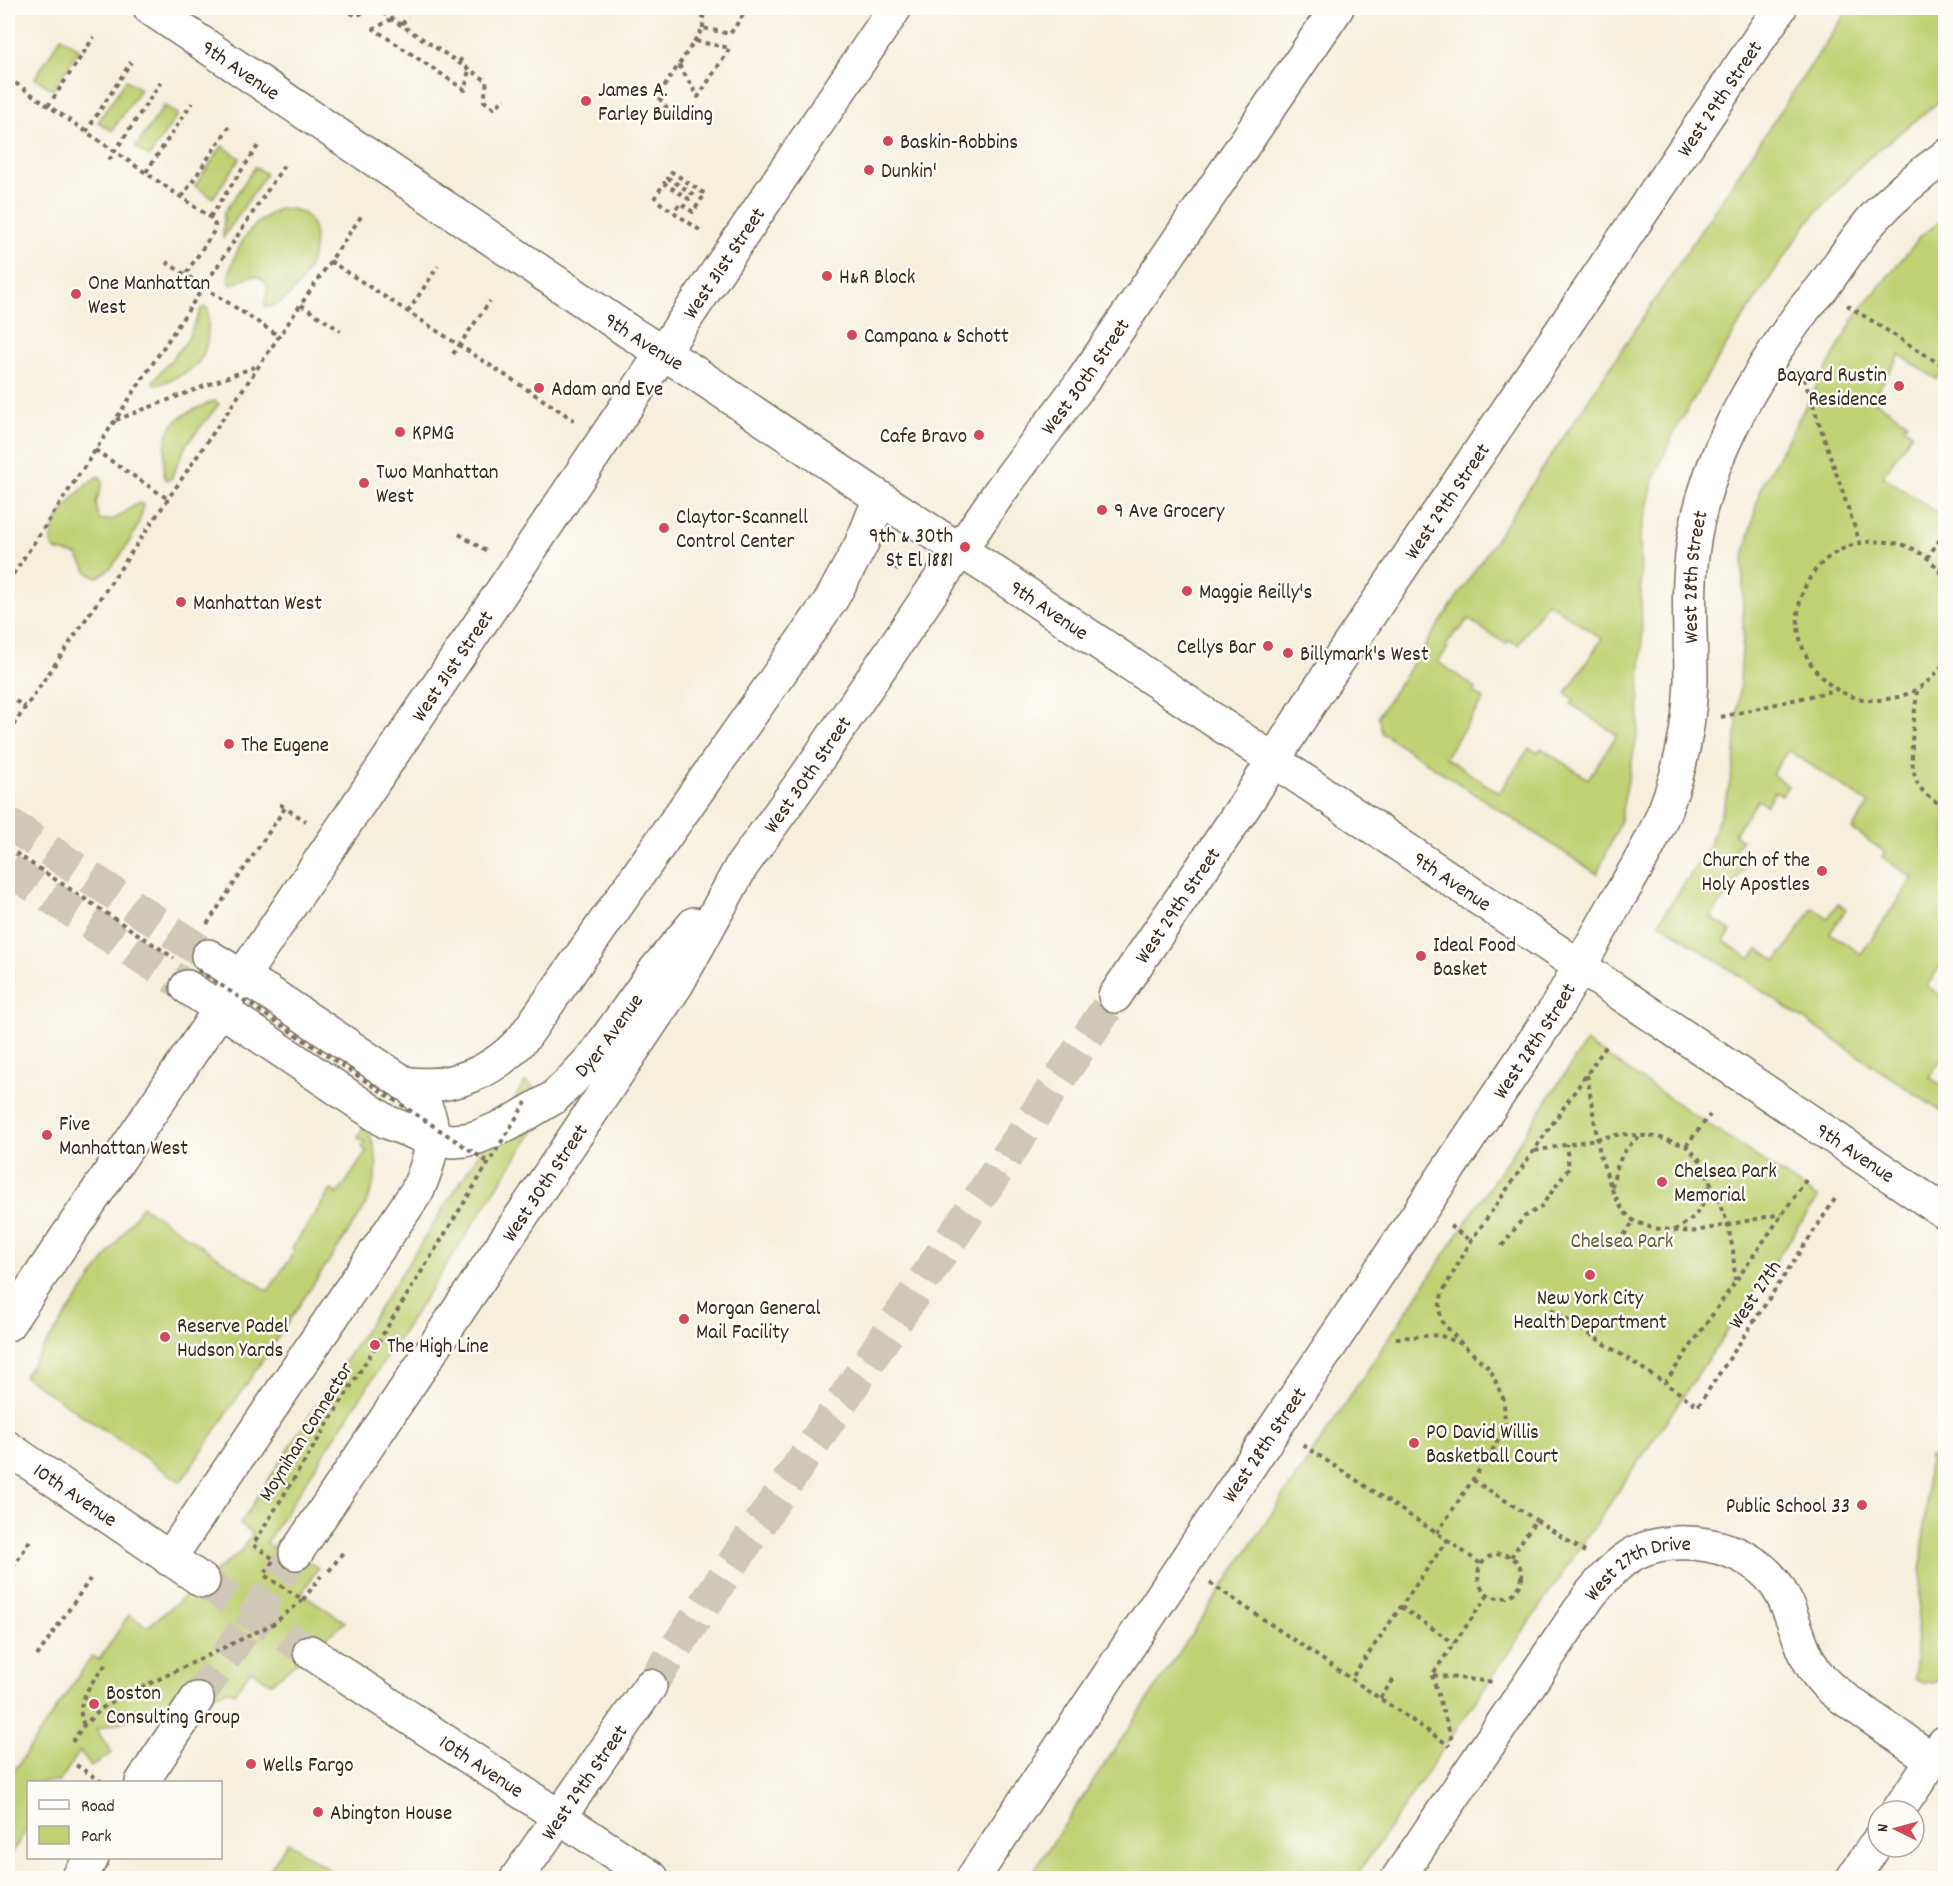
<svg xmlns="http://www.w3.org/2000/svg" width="1953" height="1886" viewBox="0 0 1953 1886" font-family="Dekko,sans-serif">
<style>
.green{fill:#c0d173;stroke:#7e7e48;stroke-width:1.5;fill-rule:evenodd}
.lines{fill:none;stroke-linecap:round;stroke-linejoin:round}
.minor-tunnel{stroke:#d0c8b6;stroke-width:33;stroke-dasharray:33 16;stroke-linecap:butt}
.major-tunnel{stroke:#d0c8b6;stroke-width:33;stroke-dasharray:33 16;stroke-linecap:butt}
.highway-tunnel{stroke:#d0c8b6;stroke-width:33;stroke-dasharray:33 16;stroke-linecap:butt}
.minor-casing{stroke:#7c6f60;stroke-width:36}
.major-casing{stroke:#7c6f60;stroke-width:36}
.highway-casing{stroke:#7c6f60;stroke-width:36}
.path{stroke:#7c6f60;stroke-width:4;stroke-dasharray:4.5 4.5;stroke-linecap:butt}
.minor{stroke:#fff;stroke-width:33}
.major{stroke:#fff;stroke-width:33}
.highway{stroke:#fff;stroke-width:33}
.path-bridge{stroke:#7c6f60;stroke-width:4;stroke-dasharray:4.5 4.5;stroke-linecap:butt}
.poi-dot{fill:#d1495b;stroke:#fdfcf7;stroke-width:2}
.labels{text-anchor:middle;stroke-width:5;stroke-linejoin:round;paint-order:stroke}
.street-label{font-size:21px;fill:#3b2a1e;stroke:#fdfcf7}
.poi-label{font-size:21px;fill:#3b2a1e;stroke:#fdfcf7;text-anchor:start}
.park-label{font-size:21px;fill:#635c38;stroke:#fdfcf7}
</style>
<rect width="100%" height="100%" fill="#fdfcf7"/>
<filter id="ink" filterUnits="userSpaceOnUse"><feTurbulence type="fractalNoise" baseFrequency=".0167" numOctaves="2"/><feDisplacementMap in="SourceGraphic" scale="12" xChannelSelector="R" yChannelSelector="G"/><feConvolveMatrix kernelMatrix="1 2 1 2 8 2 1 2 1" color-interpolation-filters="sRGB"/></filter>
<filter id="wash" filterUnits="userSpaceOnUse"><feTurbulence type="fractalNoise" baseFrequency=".008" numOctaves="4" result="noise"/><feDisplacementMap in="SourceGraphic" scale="24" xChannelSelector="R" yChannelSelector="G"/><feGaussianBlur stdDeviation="1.35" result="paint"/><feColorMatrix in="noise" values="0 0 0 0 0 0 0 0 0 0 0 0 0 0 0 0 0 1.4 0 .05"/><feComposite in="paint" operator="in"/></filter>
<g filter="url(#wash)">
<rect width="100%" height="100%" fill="#f5efdc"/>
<g class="green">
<path d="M1849 8H1945V99L1937 103 1866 160 1808 222 1743 318 1676 428 1654 478 1640 537 1642 645 1638 731 1619 825 1597 874 1382 733 1378 716ZM1547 602 1602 639 1566 693 1574 699 1571 704 1617 735 1588 779 1541 748 1538 753 1529 748 1499 793 1445 757 1484 699 1474 692 1476 688 1438 662 1448 648 1445 647 1457 630 1459 631 1468 619 1506 644 1510 640 1518 645Z"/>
<polygon points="61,37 79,49 53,90 35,78"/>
<polygon points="126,80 140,89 112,131 98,122"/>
<polygon points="164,106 178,114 149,157 136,147"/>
<polygon points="222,146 240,158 213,198 195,186"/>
<polygon points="255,167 266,174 223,238 224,213"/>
<path d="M279 209C343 203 310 301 267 307L265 306 268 286C257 268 245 279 231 285L228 279C235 248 249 223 279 209Z"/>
<path d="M1945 218V378L1939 374 1936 379 1900 355 1872 399 1907 422 1904 427 1912 433 1883 476 1938 513 1945 503 1946 957 1927 986 1945 999V1053L1930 1077 1945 1088V1114L1659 922 1708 848 1725 802 1734 766 1743 635V562L1760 489 1856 315 1921 236ZM1788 750 1869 804 1852 829 1885 852 1882 857 1913 878 1861 954 1830 933 1846 909 1838 904 1828 918 1813 908 1777 961 1758 949 1750 959 1724 941 1731 931 1711 917 1747 864 1732 854 1742 840 1734 834 1758 800 1766 805 1775 791 1782 795 1788 786 1772 774Z"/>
<path d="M204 307 208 309C210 358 203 368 157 385L153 384 154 380 186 342 201 310Z"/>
<path d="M214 401 219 404 186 445 171 479 166 480 164 475C165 425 166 421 214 401Z"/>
<path d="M99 476 103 481 96 503 99 519C118 525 124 508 140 503L143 505C142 525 116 570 97 577L88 573 77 555 55 550C37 534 83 483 99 476Z"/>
<polygon points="1586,1042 1818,1198 1355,1878 1029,1878"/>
<polygon points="525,1082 553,1101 266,1543 273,1548 278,1541 318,1568 302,1593 345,1622 271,1683 251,1670 234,1693 229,1690 96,1729 112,1753 91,1767 80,1751 59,1782 28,1782 28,1827 8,1859 8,1780 92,1656 99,1660 129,1615 147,1627 241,1551 253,1533 240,1524"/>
<path d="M364 1126C384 1157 378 1182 361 1213L181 1482 24 1376 142 1206 268 1291 295 1251 292 1248 331 1190 338 1194 367 1151 362 1147 365 1142 358 1138Z"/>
<polygon points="1929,1456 1945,1458 1946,1669 1937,1681 1924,1683 1915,1679 1915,1663"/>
<polygon points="288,1842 341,1878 299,1878 288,1871 283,1878 264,1878"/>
</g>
</g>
<g filter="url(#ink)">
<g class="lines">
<polyline class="minor-tunnel" points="650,1686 1115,996"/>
<g class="major-tunnel">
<polyline points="203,1581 310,1652"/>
<polyline points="197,1699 296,1553"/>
</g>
<g class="highway-tunnel">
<polyline points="8,823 208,956"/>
<polyline points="8,869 187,987"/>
</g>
<g class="minor-casing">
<g id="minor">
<path id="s1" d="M960 550 1001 490 1082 382 1337 8"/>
<path id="s2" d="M1115 996 1247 802 1313 698 1780 8"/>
<path id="s3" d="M8 1324 895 8"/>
<polyline points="1898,1811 1944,1743"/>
<path id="s4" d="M517 1878 650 1686"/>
<path id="s5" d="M973 1878 1555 1010C1575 975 1595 939 1615 904 1640 863 1663 824 1676 777 1685 746 1690 714 1691 681 1691 639 1687 597 1692 555 1702 464 1751 382 1804 309 1810 301 1817 295 1823 287 1839 265 1854 241 1872 220 1894 196 1919 175 1946 156"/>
<path id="s6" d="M1398 1878 1589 1596C1603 1579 1616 1564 1635 1553 1676 1532 1746 1544 1774 1582 1797 1613 1797 1654 1825 1683 1838 1696 1854 1705 1869 1716 1890 1730 1911 1745 1933 1760"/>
<polyline points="1853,1878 1878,1841"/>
</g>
</g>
<g class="major-casing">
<g id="major">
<path id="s7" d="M150 8 631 333 692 371 880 498 1000 576 1946 1213"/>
<path id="s8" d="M220 1009 387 1122 425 1137 452 1141 465 1140 478 1137 509 1124 553 1098 568 1084 595 1055 657 968 694 924"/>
<path d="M404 1083C451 1091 495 1072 525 1036L831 600 861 545 880 498"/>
<path id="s9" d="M8 1448 203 1581"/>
<path id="s10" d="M296 1553 677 984 741 867 805 778 960 550"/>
<path d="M169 1559 417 1191C433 1156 443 1117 410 1087L268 992 241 976"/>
<path id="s11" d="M310 1652 652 1878"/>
<polyline points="142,1782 197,1699"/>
<polyline points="78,1878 92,1858"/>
</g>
</g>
<g class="highway-casing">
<g id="highway">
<polyline points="208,956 241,976"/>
<polyline points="187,987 220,1009"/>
</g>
</g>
<g class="path">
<polyline points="343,8 356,16 372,8"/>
<polyline points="375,8 487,81 484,101 494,108 505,99"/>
<polyline points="392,19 374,29 465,90 469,69"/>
<polyline points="402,24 408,17"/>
<polyline points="703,28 703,16 709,8"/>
<polyline points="459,62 464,56"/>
<polyline points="679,65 698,97 730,48 694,41"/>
<polyline points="8,78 210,217 215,225 214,231 185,275"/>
<polyline points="48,106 94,37"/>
<polyline points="667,109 658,96 703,28 730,34 748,8"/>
<polyline points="86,132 131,62"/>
<polyline points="109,160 161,82"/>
<polyline points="146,172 192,103"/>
<polyline points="182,197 229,127"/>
<polyline points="654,199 664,183 689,199 693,194 668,178 672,172 705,194 693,212 680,203 674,212"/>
<polyline points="659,202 701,231"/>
<polyline points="210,217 258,146"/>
<polyline points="330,261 574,420"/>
<polyline points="166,262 279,336"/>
<polyline points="301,305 341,331"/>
<polyline points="1847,305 1946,368"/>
<polyline points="408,312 438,266"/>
<polyline points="453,354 490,301"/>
<polyline points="1801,370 1860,543"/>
<polyline points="116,420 257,366"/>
<polyline points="95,450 168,499"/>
<polyline points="459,534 486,551"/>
<polyline points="1941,538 1946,530"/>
<polyline points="1927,558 1941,538 1946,541"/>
<polyline points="887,562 901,571"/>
<polyline points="893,566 901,555"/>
<path d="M1946 581C1934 559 1913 544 1888 542 1806 533 1766 630 1828 683 1841 694 1858 700 1874 700 1905 700 1930 686 1946 660"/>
<polyline points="8,582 285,164"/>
<path d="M1917 691C1915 716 1906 761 1918 784 1924 795 1935 801 1946 808"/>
<polyline points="8,696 25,707"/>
<polyline points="1721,717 1836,690"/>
<polyline points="8,733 362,215"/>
<polyline points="280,804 285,808"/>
<polyline points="8,848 174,958"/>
<polyline points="207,924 285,808 306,821"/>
<polyline points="1587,1075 1600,1155 1612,1190 1623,1211 1634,1221 1652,1228 1691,1232 1781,1214"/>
<polyline points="1686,1146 1710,1115"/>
<polyline points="1535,1151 1621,1134 1658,1137 1686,1146 1700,1160 1727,1221 1733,1250 1735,1280"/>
<polyline points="1806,1180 1665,1383 1698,1406 1835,1199"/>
<path d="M1612 1187C1616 1166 1622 1148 1641 1136"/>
<polyline points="1450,1226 1471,1241"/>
<path d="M1674 1230C1695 1220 1708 1204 1709 1181"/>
<polyline points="1624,1235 1634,1221"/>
<polyline points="1502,1246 1524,1217 1540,1208 1569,1168 1566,1144"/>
<polyline points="1551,1309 1665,1383"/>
<polyline points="1396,1338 1439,1335 1462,1344 1490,1369 1504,1400 1505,1426 1492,1451 1437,1533"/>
<polyline points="1462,1344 1442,1322 1439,1309 1442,1293 1471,1241 1607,1045"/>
<polyline points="1303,1445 1447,1540 1351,1679"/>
<polyline points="1473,1480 1536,1520"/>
<polyline points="1447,1540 1481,1564"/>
<circle cx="1500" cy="1576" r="22"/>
<polyline points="1511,1557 1536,1520 1585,1552"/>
<polyline points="329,1571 344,1551"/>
<polyline points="8,1575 31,1539"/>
<polyline points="1210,1583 1450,1746"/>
<polyline points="1488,1595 1432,1675 1493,1682"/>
<polyline points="303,1600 321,1576"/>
<polyline points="1401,1607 1454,1643"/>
<polyline points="37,1656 90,1579"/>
<polyline points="1432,1675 1452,1740"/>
<polyline points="1380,1698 1394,1679"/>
<path d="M84 1725C73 1702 93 1682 106 1664"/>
<polyline points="76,1765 102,1782"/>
</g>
<use href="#minor" class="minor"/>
<use href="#major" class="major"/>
<use href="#highway" class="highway"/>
<g class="path-bridge">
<polyline points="198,970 488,1162"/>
<polyline points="72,1742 84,1725 107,1704 273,1624 303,1600 264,1575 274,1559 253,1545 526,1102"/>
</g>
</g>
</g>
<g class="poi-dot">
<circle cx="586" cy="101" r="6"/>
<circle cx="888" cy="141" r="6"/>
<circle cx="869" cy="170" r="6"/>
<circle cx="827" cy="276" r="6"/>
<circle cx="76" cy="294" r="6"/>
<circle cx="852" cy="335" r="6"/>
<circle cx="1899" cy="386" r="6"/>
<circle cx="539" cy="388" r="6"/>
<circle cx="400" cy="432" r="6"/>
<circle cx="979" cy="435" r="6"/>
<circle cx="364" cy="483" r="6"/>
<circle cx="1102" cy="510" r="6"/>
<circle cx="664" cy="528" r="6"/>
<circle cx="965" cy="547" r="6"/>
<circle cx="1187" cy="591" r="6"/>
<circle cx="181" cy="602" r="6"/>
<circle cx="1268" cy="646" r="6"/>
<circle cx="1288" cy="653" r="6"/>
<circle cx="229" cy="744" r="6"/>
<circle cx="1822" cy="871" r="6"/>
<circle cx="1421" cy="956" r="6"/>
<circle cx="47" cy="1135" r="6"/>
<circle cx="1662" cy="1182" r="6"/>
<circle cx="1590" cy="1275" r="6"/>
<circle cx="684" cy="1319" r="6"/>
<circle cx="165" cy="1337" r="6"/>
<circle cx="375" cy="1345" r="6"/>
<circle cx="1414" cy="1443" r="6"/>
<circle cx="1862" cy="1505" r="6"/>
<circle cx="94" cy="1704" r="6"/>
<circle cx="251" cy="1764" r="6"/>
<circle cx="318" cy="1812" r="6"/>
</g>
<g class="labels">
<g class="street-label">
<text dy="7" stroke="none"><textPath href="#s7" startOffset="110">9th Avenue</textPath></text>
<text dy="7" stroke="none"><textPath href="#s2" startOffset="1082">West 29th Street</textPath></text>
<text dy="7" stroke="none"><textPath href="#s3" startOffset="1280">West 31st Street</textPath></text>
<text dy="7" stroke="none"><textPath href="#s7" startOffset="596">9th Avenue</textPath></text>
<text dy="7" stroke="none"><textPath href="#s1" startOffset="214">West 30th Street</textPath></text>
<text dy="7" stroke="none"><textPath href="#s2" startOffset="596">West 29th Street</textPath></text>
<text dy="7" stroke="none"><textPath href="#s5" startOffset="1510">West 28th Street</textPath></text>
<text dy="7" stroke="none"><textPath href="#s7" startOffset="1082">9th Avenue</textPath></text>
<text dy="7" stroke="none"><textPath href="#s3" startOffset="794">West 31st Street</textPath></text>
<text dy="7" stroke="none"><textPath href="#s10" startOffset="932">West 30th Street</textPath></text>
<text dy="7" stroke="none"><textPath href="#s7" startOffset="1568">9th Avenue</textPath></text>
<text dy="7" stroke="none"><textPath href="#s2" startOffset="110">West 29th Street</textPath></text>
<text dy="7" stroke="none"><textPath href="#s8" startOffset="465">Dyer Avenue</textPath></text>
<text dy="7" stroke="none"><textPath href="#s5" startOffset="1008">West 28th Street</textPath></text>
<text dy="7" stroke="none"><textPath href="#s7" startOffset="2054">9th Avenue</textPath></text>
<text dy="7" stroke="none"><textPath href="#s10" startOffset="446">West 30th Street</textPath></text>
<text transform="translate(1754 1294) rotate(-56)" y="7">West 27th</text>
<text transform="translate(305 1431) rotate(-58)" y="7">Moynihan Connector</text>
<text dy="7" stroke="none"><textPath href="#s5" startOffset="522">West 28th Street</textPath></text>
<text dy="7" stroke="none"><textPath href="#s9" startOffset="82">10th Avenue</textPath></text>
<text dy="7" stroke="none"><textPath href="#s6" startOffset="400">West 27th Drive</textPath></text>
<text dy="7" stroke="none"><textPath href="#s11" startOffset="206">10th Avenue</textPath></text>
<text dy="7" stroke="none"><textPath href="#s4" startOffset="117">West 29th Street</textPath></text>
</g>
<g class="poi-label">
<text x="598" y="96">James A.<tspan x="598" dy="24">Farley Building</tspan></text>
<text x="900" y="148">Baskin-Robbins</text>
<text x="881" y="177">Dunkin'</text>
<text x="839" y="283">H&amp;R Block</text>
<text x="88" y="289">One Manhattan<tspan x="88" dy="24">West</tspan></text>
<text x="864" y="342">Campana &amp; Schott</text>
<text x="1887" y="381" text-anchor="end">Bayard Rustin<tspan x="1887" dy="24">Residence</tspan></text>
<text x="551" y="395">Adam and Eve</text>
<text x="412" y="439">KPMG</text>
<text x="967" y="442" text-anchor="end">Cafe Bravo</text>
<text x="376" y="478">Two Manhattan<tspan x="376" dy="24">West</tspan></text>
<text x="1114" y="517">9 Ave Grocery</text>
<text x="676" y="523">Claytor-Scannell<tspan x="676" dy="24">Control Center</tspan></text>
<text x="953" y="542" text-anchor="end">9th &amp; 30th<tspan x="953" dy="24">St El 1881</tspan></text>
<text x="1199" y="598">Maggie Reilly's</text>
<text x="193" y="609">Manhattan West</text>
<text x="1256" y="653" text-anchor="end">Cellys Bar</text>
<text x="1300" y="660">Billymark's West</text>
<text x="241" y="751">The Eugene</text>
<text x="1810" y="866" text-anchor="end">Church of the<tspan x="1810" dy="24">Holy Apostles</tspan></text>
<text x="1433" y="951">Ideal Food<tspan x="1433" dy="24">Basket</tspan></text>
<text x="59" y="1130">Five<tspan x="59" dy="24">Manhattan West</tspan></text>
<text x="1674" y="1177">Chelsea Park<tspan x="1674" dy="24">Memorial</tspan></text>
<text x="1590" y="1304" text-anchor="middle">New York City<tspan x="1590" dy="24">Health Department</tspan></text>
<text x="696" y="1314">Morgan General<tspan x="696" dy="24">Mail Facility</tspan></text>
<text x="177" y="1332">Reserve Padel<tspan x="177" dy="24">Hudson Yards</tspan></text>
<text x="387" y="1352">The High Line</text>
<text x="1426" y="1438">PO David Willis<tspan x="1426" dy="24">Basketball Court</tspan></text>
<text x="1850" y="1512" text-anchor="end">Public School 33</text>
<text x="106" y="1699">Boston<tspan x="106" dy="24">Consulting Group</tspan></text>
<text x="263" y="1771">Wells Fargo</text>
<text x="330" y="1819">Abington House</text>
</g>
<g class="park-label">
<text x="1622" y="1247">Chelsea Park</text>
</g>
</g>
<rect width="1953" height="1886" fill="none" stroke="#fdfcf7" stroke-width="30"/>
<rect x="27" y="1781" width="195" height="78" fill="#fdfcf7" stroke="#afa8a0" stroke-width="1.5"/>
<rect x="39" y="1800" width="30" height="9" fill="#ffffff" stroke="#afa8a0" stroke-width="1.5"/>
<text x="81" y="1811" font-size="18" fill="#3b2a1e">Road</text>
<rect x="39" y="1826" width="30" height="18" fill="#c0d173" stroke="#afa8a0" stroke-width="1.5"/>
<text x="81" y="1841" font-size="18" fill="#3b2a1e">Park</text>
<g transform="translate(1896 1829) rotate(275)"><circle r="28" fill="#fdfcf7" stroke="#afa8a0" stroke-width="1.5"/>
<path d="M0-4.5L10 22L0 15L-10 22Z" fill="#d1495b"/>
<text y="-9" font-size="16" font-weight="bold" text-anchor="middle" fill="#3b2a1e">N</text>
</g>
</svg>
